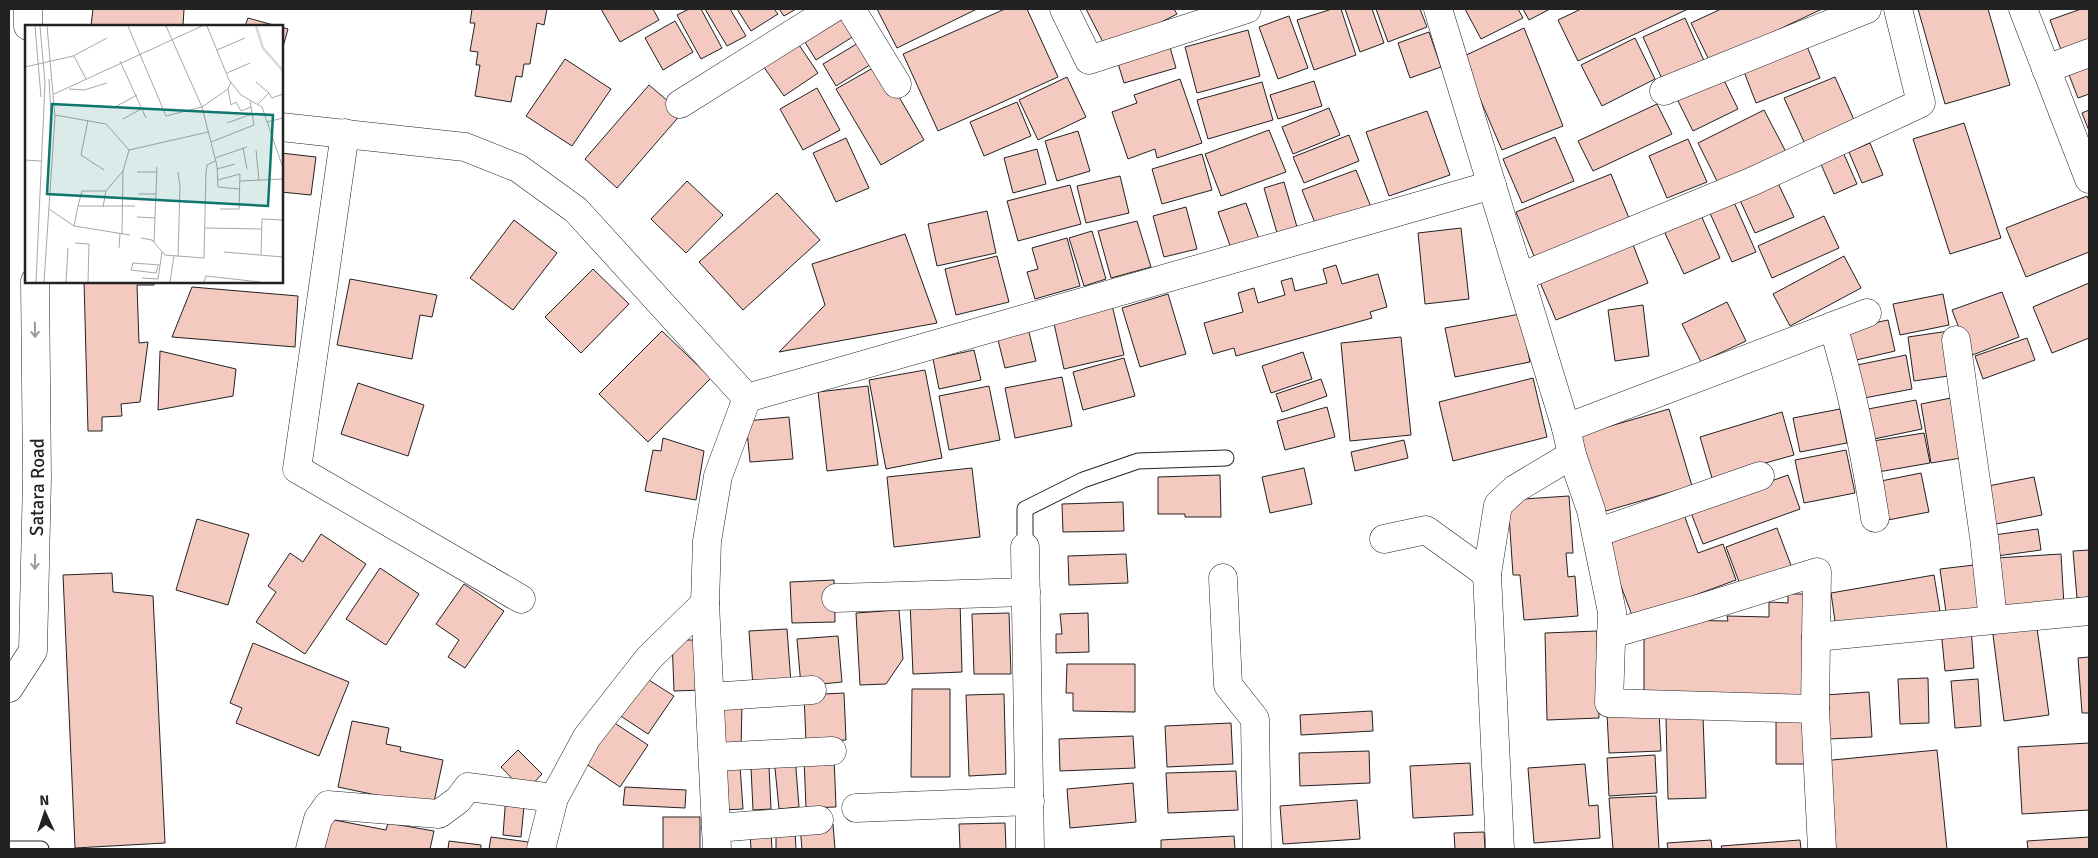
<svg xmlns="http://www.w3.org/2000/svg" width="2098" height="858" viewBox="0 0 2098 858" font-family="Signika,sans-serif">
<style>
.building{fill:#f3c9c0;stroke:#222}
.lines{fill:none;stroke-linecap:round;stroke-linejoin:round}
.lane-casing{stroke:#222;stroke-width:17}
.street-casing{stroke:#222;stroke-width:29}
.highway-casing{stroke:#222;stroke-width:29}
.lane{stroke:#fff;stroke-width:15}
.street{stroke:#fff;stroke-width:28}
.highway{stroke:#fff;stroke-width:28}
.oneway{stroke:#9c9c9c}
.labels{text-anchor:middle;stroke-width:4;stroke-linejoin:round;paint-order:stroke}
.street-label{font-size:19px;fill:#222;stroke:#fff}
.inset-river{fill:none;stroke:#d9d9d9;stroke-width:2.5}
.inset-road{fill:none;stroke:#a7a7a7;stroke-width:1}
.view{fill:#0f766e;fill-opacity:0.15;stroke:#0f766e;stroke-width:2.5}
.inset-edge{fill:none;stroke:#222;stroke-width:2.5}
</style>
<rect width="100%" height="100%" fill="#fff"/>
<g class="building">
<polygon points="93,9 184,9 183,26 91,26"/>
<polygon points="472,9 547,9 544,25 537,23 530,64 524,64 522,77 516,76 511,102 475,96 480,65 476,65 478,52 470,51 475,23 470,23"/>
<polygon points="601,9 653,9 659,20 620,42"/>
<polygon points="689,9 701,9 722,48 701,59 677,15"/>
<polygon points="705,9 730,9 746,36 727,46"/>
<polygon points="737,9 774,9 778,14 751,31"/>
<polygon points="779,9 796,9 784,16"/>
<polygon points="877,9 977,9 897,48"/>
<polygon points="1005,9 1027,9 1058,77 938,131 903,54"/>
<polygon points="1086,9 1174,9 1177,14 1107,50"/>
<polygon points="1332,9 1341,9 1356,55 1314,70 1297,20"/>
<polygon points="1345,9 1372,9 1384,43 1360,52"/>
<polygon points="1376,9 1420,9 1427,27 1388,42"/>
<polygon points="1465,9 1518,9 1523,18 1481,39"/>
<polygon points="1523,9 1550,9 1529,20"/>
<polygon points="1581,9 1688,9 1578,61 1558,20"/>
<polygon points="1721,9 1822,9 1710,62 1691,23"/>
<polygon points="1918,9 1988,9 2010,85 1945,104"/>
<polygon points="2081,9 2089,9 2089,48 2064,58 2050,20"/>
<polygon points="839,11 854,36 816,60 800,34"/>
<polygon points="1289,16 1308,68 1278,79 1259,27"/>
<polygon points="248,18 277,26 245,26"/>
<polygon points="1685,18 1705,63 1663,81 1643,37"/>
<polygon points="675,21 693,52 663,70 645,38"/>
<polygon points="281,27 288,29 281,54"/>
<polygon points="1524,28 1563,126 1502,150 1462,57"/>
<polygon points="1248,30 1260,76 1197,93 1185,47"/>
<polygon points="1429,32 1441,67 1410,78 1398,43"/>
<polygon points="1635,38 1655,79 1602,106 1581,65"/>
<polygon points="795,39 818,73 784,96 761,63"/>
<polygon points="1804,39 1820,78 1756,103 1741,64"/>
<polygon points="860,42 873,63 836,86 823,64"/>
<polygon points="1169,44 1176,68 1124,83 1117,60"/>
<polygon points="2089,58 2089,94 2078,98 2066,67"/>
<polygon points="565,59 611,89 572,146 526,116"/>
<polygon points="880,64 924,140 881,165 836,89"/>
<polygon points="1719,70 1738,109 1693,131 1674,93"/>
<polygon points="1067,77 1086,117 1038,140 1019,100"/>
<polygon points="1835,77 1855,122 1805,144 1784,98"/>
<polygon points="1180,79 1202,143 1157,158 1155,149 1128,159 1112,112 1137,103 1134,95"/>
<polygon points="1314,81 1322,106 1278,119 1270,95"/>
<polygon points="1262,82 1273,120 1208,139 1197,100"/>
<polygon points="649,85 682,113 617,188 585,159"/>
<polygon points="817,88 840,130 803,150 780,109"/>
<polygon points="1017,102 1031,136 984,156 970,122"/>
<polygon points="1657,104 1672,134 1593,171 1578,141"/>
<polygon points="1329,108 1340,135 1293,154 1282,127"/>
<polygon points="1764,110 1786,152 1719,185 1698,143"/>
<polygon points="2089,110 2089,131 2082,113"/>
<polygon points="1427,111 1450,175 1389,196 1366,132"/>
<polygon points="1964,123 2001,238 1950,254 1913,139"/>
<polygon points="1269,130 1286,172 1221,196 1205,154"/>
<polygon points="1078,131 1090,171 1057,181 1045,141"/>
<polygon points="1349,135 1359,161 1304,183 1293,157"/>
<polygon points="1555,137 1574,181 1522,203 1503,159"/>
<polygon points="846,138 869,188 836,202 813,153"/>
<polygon points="1688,139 1707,182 1667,198 1649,156"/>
<polygon points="1870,143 1883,175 1862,183 1849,152"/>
<polygon points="1037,149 1046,184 1013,193 1004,158"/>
<polygon points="1843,152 1857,184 1834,194 1820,162"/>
<polygon points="281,153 316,157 311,195 281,192"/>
<polygon points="1202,154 1212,190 1162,204 1152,169"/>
<polygon points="1356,170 1371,207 1317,228 1302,190"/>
<polygon points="1611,174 1631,223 1536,261 1516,212"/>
<polygon points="1120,176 1129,213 1086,223 1077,186"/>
<polygon points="687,181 723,215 686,253 651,219"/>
<polygon points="1777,181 1794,217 1755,233 1739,198"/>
<polygon points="1284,182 1297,227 1277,233 1264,188"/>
<polygon points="1070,185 1081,224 1018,241 1007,201"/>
<polygon points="777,193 820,240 743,310 699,262"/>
<polygon points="2087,196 2089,201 2089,252 2026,277 2006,228"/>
<polygon points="1733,200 1756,252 1732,262 1709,211"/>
<polygon points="1246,203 1260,242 1232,251 1218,212"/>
<polygon points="1186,207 1197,249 1164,257 1153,216"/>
<polygon points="987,211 996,253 937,266 928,224"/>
<polygon points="1700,213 1720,258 1684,274 1663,229"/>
<polygon points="1824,216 1839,248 1772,278 1758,246"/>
<polygon points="514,220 557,253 513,310 470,278"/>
<polygon points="1137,221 1151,267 1111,278 1098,231"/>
<polygon points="1461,228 1469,299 1425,304 1418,233"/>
<polygon points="1092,231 1106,279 1084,286 1069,238"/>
<polygon points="905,234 937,323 779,352 825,305 812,264"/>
<polygon points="1630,237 1648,283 1556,320 1537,275"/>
<polygon points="1067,238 1080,286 1035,299 1027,272 1038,269 1032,248"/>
<polygon points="997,256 1009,302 956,315 945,269"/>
<polygon points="1844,256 1861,288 1790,326 1773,294"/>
<polygon points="1336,265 1342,284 1378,274 1387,307 1370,312 1372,318 1236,356 1234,348 1213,354 1204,323 1243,312 1238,293 1254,288 1258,303 1285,295 1281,281 1292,278 1295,291 1327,283 1323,269"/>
<polygon points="593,269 629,304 581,353 545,317"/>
<polygon points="350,279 437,295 432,317 420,315 412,359 337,345"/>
<polygon points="84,281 154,281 154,285 137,285 139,343 148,342 140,402 121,404 122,416 102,417 102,431 88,431"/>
<polygon points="2089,283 2089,338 2052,353 2033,307"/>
<polygon points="192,287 298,296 295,347 172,337"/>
<polygon points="2002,292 2019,337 1970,356 1952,310"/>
<polygon points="1168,294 1186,354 1140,367 1122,308"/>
<polygon points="1943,294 1949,325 1900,335 1893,304"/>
<polygon points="1727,302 1746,341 1701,362 1682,324"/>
<polygon points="1112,305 1124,355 1064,369 1053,319"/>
<polygon points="1643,305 1649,356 1615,361 1608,310"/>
<polygon points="1520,314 1530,362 1455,377 1445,328"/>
<polygon points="1888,320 1895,351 1852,361 1845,329"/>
<polygon points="1028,328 1036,361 1005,368 997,336"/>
<polygon points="662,331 711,378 648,442 599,394"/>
<polygon points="1949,331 1955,375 1914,381 1908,337"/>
<polygon points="1401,337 1411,435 1350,441 1341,343"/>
<polygon points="2027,338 2035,360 1983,379 1975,356"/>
<polygon points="974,350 981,380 939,389 933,359"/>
<polygon points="160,351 236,369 233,396 158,410"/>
<polygon points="1303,352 1312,379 1271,393 1262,366"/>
<polygon points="1906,355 1912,389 1859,399 1852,366"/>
<polygon points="1124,358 1135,396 1083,410 1073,372"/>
<polygon points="925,370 942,458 886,469 869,380"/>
<polygon points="1062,377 1072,426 1015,438 1005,388"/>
<polygon points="1533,378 1547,437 1453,461 1439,402"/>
<polygon points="1321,379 1327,396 1282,412 1276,394"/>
<polygon points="358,383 424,405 408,456 341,434"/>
<polygon points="868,386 878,465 827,471 818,392"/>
<polygon points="989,386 1000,440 949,450 939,396"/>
<polygon points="1951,398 1961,458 1931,463 1921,404"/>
<polygon points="1916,400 1922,429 1874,439 1868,409"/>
<polygon points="1327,407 1335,437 1285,450 1277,421"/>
<polygon points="1669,409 1692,486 1599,513 1576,436"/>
<polygon points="1840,409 1847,443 1800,452 1793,418"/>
<polygon points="1782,412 1794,455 1712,478 1700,437"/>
<polygon points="789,417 793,459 750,462 746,421"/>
<polygon points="1924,433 1930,463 1878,472 1873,441"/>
<polygon points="663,438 704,451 696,500 645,491 653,450 661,451"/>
<polygon points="1404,440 1408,458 1355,471 1351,452"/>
<polygon points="1846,450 1855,493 1804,503 1795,460"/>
<polygon points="972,468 980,537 894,547 887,477"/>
<polygon points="1304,468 1312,504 1270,513 1262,477"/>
<polygon points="1921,473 1929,512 1883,521 1876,482"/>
<polygon points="1220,475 1221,517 1185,517 1185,514 1158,514 1158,477"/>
<polygon points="1788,475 1800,509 1703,544 1690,510"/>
<polygon points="2034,477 2042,515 1991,525 1983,487"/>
<polygon points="1569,496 1573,553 1566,553 1568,577 1575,576 1578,616 1524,620 1520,575 1513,575 1508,500"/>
<polygon points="1123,502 1124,531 1063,532 1062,504"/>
<polygon points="1683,512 1698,553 1723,544 1736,580 1633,618 1604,541"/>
<polygon points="197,519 249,534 228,605 176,590"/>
<polygon points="1777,528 1792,568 1741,587 1726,547"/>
<polygon points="2038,529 2041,550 1997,556 1994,535"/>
<polygon points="321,534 366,564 305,654 256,622 276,592 268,586 290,553 303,562"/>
<polygon points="2089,550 2089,597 2077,598 2073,551"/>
<polygon points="1126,554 1128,583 1069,585 1068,556"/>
<polygon points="2061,554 2064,606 1999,610 1996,558"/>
<polygon points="1983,564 1988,607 1946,612 1940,569"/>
<polygon points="380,568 419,594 386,645 346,619"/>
<polygon points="112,573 113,592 153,596 165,843 75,848 63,575"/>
<polygon points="1934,575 1940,611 1836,628 1831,593"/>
<polygon points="834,580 835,622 792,623 790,582"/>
<polygon points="464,584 504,611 465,668 448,657 459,640 436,624"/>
<polygon points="1788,594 1810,594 1808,702 1644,699 1644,628 1673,620 1728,621 1727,616 1769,617 1769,602 1788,603"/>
<polygon points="960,601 962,672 913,674 910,602"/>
<polygon points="899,610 903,659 886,684 860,685 856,613"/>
<polygon points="1009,613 1011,674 974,674 972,614"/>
<polygon points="1088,613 1089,652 1056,653 1056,634 1062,634 1060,614"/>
<polygon points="2036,621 2049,715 2004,721 1992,627"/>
<polygon points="1971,628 1974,668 1945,671 1941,630"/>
<polygon points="787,629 791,683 753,687 749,631"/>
<polygon points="1597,631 1599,718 1547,720 1545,633"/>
<polygon points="838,636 842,682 801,686 797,639"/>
<polygon points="672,640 701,640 703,690 674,691"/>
<polygon points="253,643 349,682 319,756 236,723 242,708 230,703"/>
<polygon points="2089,657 2089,713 2082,713 2078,658"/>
<polygon points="1067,664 1135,664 1135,712 1073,711 1073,693 1066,693"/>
<polygon points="641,675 674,696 648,734 616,713"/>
<polygon points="1928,678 1929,723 1900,724 1898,679"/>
<polygon points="1978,679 1981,726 1955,728 1951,681"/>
<polygon points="912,689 950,689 950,777 911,777"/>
<polygon points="1869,692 1872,737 1828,739 1825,695"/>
<polygon points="844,693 846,740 806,742 804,695"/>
<polygon points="1004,694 1006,774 969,776 966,695"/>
<polygon points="724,705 742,705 741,748 723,748"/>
<polygon points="1372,711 1373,731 1301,735 1300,715"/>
<polygon points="1659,712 1661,751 1609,753 1607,714"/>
<polygon points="1776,716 1809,716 1808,764 1776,764"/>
<polygon points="1703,717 1706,798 1668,799 1666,718"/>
<polygon points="610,720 648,745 620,787 582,761"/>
<polygon points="352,721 389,728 386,744 401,747 400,751 443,760 433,807 338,787"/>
<polygon points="1231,723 1233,764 1167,767 1165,726"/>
<polygon points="1133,736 1135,768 1060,771 1059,739"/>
<polygon points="2089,743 2089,810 2022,814 2018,747"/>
<polygon points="518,750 542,774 525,792 501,767"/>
<polygon points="1937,750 1947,849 1831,849 1822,761"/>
<polygon points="1369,751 1370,783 1300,786 1299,753"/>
<polygon points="1655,755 1657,793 1609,796 1607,758"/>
<polygon points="795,756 799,807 779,809 774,758"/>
<polygon points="834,756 836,807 806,808 804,758"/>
<polygon points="1470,763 1473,815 1413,818 1410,766"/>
<polygon points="1585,764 1589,806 1598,805 1600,838 1534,843 1528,768"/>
<polygon points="740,766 743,809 723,810 721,767"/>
<polygon points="769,767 771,809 753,810 751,768"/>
<polygon points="1236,771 1238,810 1168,813 1166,773"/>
<polygon points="1133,783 1136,822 1070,828 1067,789"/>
<polygon points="625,787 686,790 685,808 623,805"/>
<polygon points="506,795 525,796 521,837 503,835"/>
<polygon points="1656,796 1659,849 1613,849 1609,798"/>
<polygon points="1357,800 1360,839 1283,844 1280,806"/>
<rect x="663" y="817" width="37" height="32"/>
<polygon points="324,818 386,830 388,823 434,831 430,849 318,849"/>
<polygon points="1005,823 1006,849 960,849 959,824"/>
<polygon points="833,824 835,849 802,849 800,827"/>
<polygon points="795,830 796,849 776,849 776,831"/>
<polygon points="771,832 772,849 751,849 750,833"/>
<polygon points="1484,832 1485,849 1455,849 1454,833"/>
<polygon points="1234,836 1235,849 1161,849 1161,840"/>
<polygon points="491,837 536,843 535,849 489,849"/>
<polygon points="2089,837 2089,849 2028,849 2027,841"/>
<polygon points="1711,840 1712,849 1668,849 1667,843"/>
<polygon points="1800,840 1801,849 1722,849 1721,846"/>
<polygon points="449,841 481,845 481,849 448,849"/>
</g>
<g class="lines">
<g class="lane-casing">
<g id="lane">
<polyline points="1025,547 1025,509 1083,480 1138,461 1226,458"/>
<polyline points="9,849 41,849"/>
</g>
</g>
<g class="street-casing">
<g id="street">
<polyline points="851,9 897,84"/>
<polyline points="1064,9 1089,60 1247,9"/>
<polyline points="1438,9 1566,428 1572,455 1591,510 1612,612 1609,703 1815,709"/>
<polyline points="2023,9 2089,179"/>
<polyline points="2046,69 2089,53"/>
<polyline points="1664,91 1867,9"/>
<polyline points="680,104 832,9"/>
<polyline points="281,127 465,147 518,168 576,210 747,398"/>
<polyline points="345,133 297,469 521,599"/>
<polyline points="1520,277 1751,182 1921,103 1898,9"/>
<path d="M1833 326C1852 389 1865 453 1875 518"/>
<polyline points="1956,340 1984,537 1993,620"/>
<polyline points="747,398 1492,185"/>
<polyline points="1566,428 1867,313"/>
<polyline points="1596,533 1760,476"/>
<polyline points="1384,539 1426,530 1487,574"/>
<polyline points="1025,547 1030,849"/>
<polyline points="1223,578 1228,685 1255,719 1257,849"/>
<polyline points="836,598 1026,592"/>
<polyline points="1611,634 1698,609 1817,572 1815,709 1822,849"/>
<polyline points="1816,637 2089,611"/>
<polyline points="710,697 812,690"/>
<polyline points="713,757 832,751"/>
<polyline points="856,808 1030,801"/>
<polyline points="716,828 819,820"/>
<polyline points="310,849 318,819 328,805 439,814 458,800 468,787 554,798"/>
<polyline points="541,849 554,798 587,737 649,658 705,603"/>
<polyline points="717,849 705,603 707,541 718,476 747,398"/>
<polyline points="1500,849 1487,574 1498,505 1515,489 1572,455"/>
</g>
</g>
<g class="highway-casing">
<g id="highway">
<polyline points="28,9 28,26"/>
<path id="s1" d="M9 688 33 651 37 478 35 281"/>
</g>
</g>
<use href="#lane" class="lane"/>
<use href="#street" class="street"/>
<use href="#highway" class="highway"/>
</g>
<defs><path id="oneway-shaft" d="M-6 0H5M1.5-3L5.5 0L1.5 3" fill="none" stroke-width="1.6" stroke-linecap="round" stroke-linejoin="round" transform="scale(1.25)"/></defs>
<g class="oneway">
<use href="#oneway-shaft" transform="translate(35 330) rotate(89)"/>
<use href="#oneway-shaft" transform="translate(35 562) rotate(91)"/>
</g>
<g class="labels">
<g class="street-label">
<text dy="7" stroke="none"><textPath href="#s1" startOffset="208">Satara Road</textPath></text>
</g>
</g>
<g transform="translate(25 25)">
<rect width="258" height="258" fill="#fff"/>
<path class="inset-river" d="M231 1 238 23 258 46"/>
<path class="inset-road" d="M10 1 16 72M103 1 141 91 177 82 203 64 206 57M141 1 177 82 192 141 193 162 214 164M182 1 204 55 216 70 237 82 258 143M192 25 220 13M49 31 61 54M95 36 121 93M0 42 48 31 82 13M202 48 225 38M24 54 26 90M231 57 244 68 233 79M44 64 59 65 82 58M203 64 206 80 211 77 216 86 226 82M244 68 247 73 258 69M29 69 177 1M88 83 112 70M30 90 81 99 104 125M98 94 116 84M63 95 56 130 79 145M242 97 258 93M202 98 227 89M186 117 229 100 225 76M218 123 222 144M104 125 183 107M231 125 234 155M190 133 222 122M0 135 16 136M192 144 210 139M112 147H132M153 147 155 162 153 232M193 155 215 149 214 184H195M215 156 258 154M113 169H131M53 181 57 166H81M78 182 81 166 98 146M24 184 49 201 105 210M112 192 130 193M49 201 53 181H110M180 203 236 204M97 209 98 146 104 125M116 213 127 215 140 230 179 233 181 148 182 140 190 136M129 217 132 142M50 218 64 219 63 257M94 223 95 208M199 227 258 232M236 230 237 194 258 195M133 241 131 248 106 245 108 238 135 240M117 253 133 254 137 227M11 257 20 58 15 1M19 257 30 92 22 1M41 257 43 223M145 257 149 231M179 257 181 251 235 257"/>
<path class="view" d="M27 79 248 90 243 181 22 169Z"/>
<rect width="258" height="258" class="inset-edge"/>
</g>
<rect width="2098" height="858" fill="none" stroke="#222222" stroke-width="20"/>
<g transform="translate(45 813) rotate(357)" stroke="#ffffff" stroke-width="4" paint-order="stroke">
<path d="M0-4L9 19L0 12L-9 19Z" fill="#222222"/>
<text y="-8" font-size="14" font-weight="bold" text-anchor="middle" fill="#222222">N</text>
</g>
</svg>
